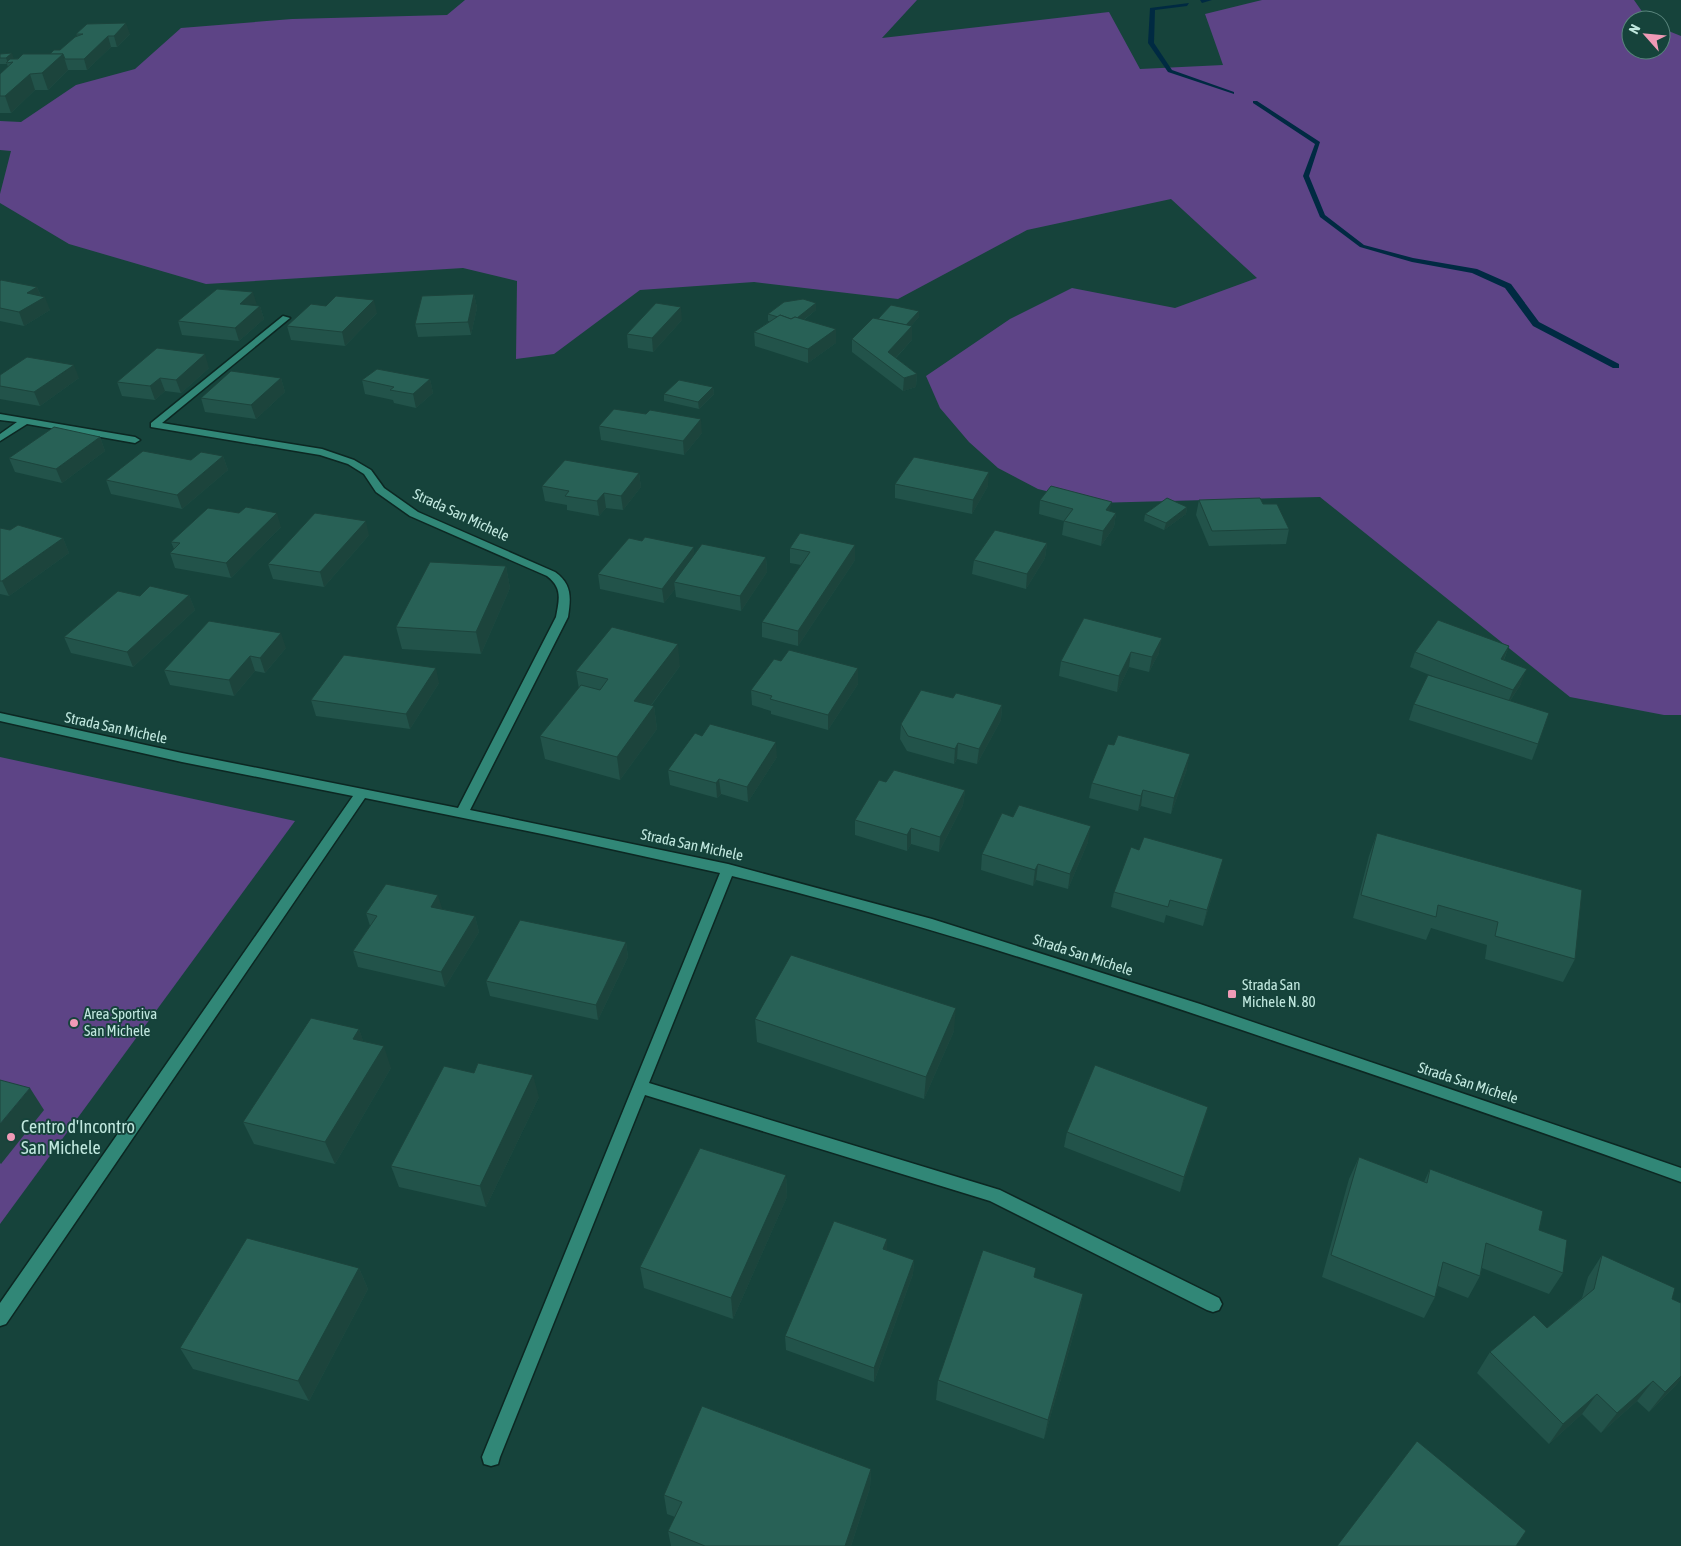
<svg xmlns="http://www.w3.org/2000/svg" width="1681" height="1546" viewBox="0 0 1681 1546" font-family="'Asap Condensed',sans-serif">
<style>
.green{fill:#5d4486}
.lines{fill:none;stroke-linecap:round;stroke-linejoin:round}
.stream{fill:#002a42;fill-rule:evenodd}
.minor-casing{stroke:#0c2722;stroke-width:3}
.minor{fill:#318777;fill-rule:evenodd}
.wall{fill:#22534a}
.shaded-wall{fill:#1c443c}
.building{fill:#286156;stroke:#1c443c}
.poi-dot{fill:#f09ab6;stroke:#16433b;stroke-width:2}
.labels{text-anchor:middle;stroke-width:4;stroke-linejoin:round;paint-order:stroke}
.street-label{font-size:15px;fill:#c1e8df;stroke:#16433b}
.poi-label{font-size:15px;fill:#c1e8df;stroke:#16433b;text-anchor:start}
.near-poi-label{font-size:18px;fill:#c1e8df;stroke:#16433b;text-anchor:start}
</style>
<rect width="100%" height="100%" fill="#16433b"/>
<g class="green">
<polygon points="465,0 917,0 882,38 1109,12 1140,69 1223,65 1205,14 1262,0 1634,0 1648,20 1631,20 1631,50 1661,50 1661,28 1681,36 1681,715 1664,715 1570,697 1320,497 1094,503 1038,489 998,468 969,442 940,408 926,376 1010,319 1072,288 1175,308 1257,278 1171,199 1027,230 898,299 754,282 640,290 554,354 516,359 517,281 463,268 206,284 69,244 0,203 0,194 11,151 0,150 0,121 21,122 76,85 135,69 181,28 292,19 447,15"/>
<polygon points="0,757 295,821 0,1224"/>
</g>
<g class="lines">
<g class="stream">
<polygon points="1200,0 1212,0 1202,3"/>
<polygon points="1189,3 1187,6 1155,10 1154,43 1172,70 1234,92 1234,94 1168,72 1148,43 1150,8"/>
<polygon points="1253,101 1257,101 1320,142 1309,176 1325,215 1364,245 1413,258 1477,269 1511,284 1539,322 1619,364 1619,368 1613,368 1533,326 1505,288 1472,273 1412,262 1360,247 1320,217 1303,176 1315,144 1253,103"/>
</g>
<g class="minor-casing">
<g id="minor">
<path d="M283 316 290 318 162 423 322 449 354 460 371 470 384 488 418 512 555 572C572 584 571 597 568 617L470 810 728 864 932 919 1200 1004 1629 1150 1681 1168V1182C1549 1134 1416 1089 1283 1044 1101 982 919 922 732 876L649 1083 1000 1190 1219 1298 1222 1304 1219 1310 1213 1312 1207 1310 990 1201 645 1095 500 1457 498 1464 491 1466 484 1464 482 1457 720 873 547 835 365 798 6 1324 0 1326V1303L353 796 182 762 0 721V713L182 753 458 808 556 617C559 600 563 588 547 576L410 516 376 492 364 474 348 464 320 455 151 427V423Z"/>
<polygon points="0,414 135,437 140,440 135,443 27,424 0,441 0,434 17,422 0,420"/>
</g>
</g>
<use href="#minor" class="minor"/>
</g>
<g class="wall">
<polygon points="76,34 130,34 117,47 111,47 87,70 68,70 48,90 35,90 11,113 0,113 0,74 8,67 7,64 0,64 0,54 14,59 50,54 60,50 77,36"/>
<polygon points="0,281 37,287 41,296 50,310 24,326 0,321"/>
<polygon points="474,294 477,308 471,335 418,337 415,324"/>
<polygon points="257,306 260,306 264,319 239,341 182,335 178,321"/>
<polygon points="816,310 804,320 836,343 808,363 755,346 754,332 770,321 768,321 768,314"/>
<polygon points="377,313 345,346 291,340 287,326"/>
<polygon points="919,317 911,326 912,326 912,340 896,358 917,374 916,387 903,391 852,352 852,339 878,319"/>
<polygon points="682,320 653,352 628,348 627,334"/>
<polygon points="209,368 181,393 165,391 155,400 122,396 117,382"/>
<polygon points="0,375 79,378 40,406 0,399"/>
<polygon points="281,378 285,392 256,419 205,412 201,398"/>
<polygon points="430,379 433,393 416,408 394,403 393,400 365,394 362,380"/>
<polygon points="713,387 714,394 699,409 664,401 664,394"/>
<polygon points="599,426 702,433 684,455 601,440"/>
<polygon points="100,437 105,451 62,483 15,472 9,458"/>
<polygon points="223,456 228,470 182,509 111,494 106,480 191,460"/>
<polygon points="639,473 641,487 623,510 606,508 599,516 567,510 567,505 545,501 542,486"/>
<polygon points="895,484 988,486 972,514 895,498"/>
<polygon points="1040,500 1110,511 1116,513 1114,527 1101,546 1062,535 1064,521 1039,514"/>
<polygon points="1199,500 1263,504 1289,529 1286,544 1209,546 1196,515"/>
<polygon points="1187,507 1186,514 1164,530 1144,521 1145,514"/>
<polygon points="281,527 231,578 175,568 170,553 174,549 171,542"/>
<polygon points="0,528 10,530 63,538 69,553 9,596 0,594"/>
<polygon points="369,535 324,587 273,579 268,564"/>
<polygon points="1047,543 1045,558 1026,589 972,574 974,560"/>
<polygon points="855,545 855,560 798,646 762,637 762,622 801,565 790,563 790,548"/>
<polygon points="694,555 766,557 767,572 741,611 676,597 675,589 664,603 600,589 598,574"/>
<polygon points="506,566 510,588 481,654 402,649 396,627"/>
<polygon points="189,595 195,610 133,667 71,653 64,637 140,596"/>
<polygon points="1084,618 1159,653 1149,672 1129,667 1117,692 1059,676 1061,661"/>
<polygon points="1509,646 1504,660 1521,684 1510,701 1538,744 1532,760 1409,720 1414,704 1437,678 1410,667 1415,652"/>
<polygon points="286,648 265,673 255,671 234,696 170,685 164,670"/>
<polygon points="680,666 651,706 654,706 657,729 620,780 545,759 540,736 579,689 576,671"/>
<polygon points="439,683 410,729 316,716 311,700"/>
<polygon points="858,684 828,730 771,714 771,711 752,705 751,690"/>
<polygon points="953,698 1002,705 1001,720 977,764 957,759 954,764 907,751 900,739 901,724"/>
<polygon points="777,757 748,802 721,794 717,798 670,785 668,770"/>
<polygon points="1187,769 1171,814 1141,806 1138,811 1089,798 1092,783"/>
<polygon points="886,782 965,790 963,805 939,852 911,844 907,851 855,835 855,820"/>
<polygon points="1377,833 1575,959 1563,982 1485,959 1487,945 1431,928 1426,940 1353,918 1369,856"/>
<polygon points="1088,842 1068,889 1036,880 1033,886 981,870 982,854"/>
<polygon points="1139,850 1219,874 1203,926 1166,915 1164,923 1111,907 1114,892"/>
<polygon points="442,909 475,916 479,932 445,987 358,967 353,951 370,926 366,913"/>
<polygon points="626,942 628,957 598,1020 490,996 486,981"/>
<polygon points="755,1019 954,1031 924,1099 757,1042"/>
<polygon points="359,1029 363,1041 391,1068 335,1164 254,1144 243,1122"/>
<polygon points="539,1097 486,1207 399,1187 391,1166"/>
<polygon points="1208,1107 1180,1192 1064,1147 1067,1132"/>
<polygon points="1359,1157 1424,1182 1430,1169 1539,1230 1563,1273 1549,1294 1482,1268 1480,1276 1468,1298 1438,1286 1435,1297 1424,1318 1322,1277 1349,1179"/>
<polygon points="786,1175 787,1197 733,1319 644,1288 640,1267"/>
<polygon points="887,1239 887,1251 914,1260 913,1274 874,1382 786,1350 785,1336"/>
<polygon points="1602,1255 1672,1299 1681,1303 1681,1379 1676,1385 1649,1412 1637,1401 1601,1433 1582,1414 1549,1444 1477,1373 1490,1352 1547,1328 1582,1298 1588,1277"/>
<polygon points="359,1268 368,1289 309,1401 193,1369 180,1348"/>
<polygon points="1035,1278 1083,1294 1079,1315 1044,1439 936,1400 938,1380"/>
<polygon points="871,1469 870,1488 851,1546 671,1546 668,1531 675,1517 667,1514 664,1495"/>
</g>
<g class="shaded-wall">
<polygon points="126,23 130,34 117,47 114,36"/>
<polygon points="108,36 111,47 87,70 84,59"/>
<polygon points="12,53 14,59 8,63 6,58"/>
<polygon points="63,54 68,70 48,90 42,73"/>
<polygon points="30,74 35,90 11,113 5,96"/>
<polygon points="37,287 42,299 45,297 50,310 24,326 19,312 27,293"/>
<polygon points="253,292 257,305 240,304"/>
<polygon points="474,294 477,308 471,335 468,322"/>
<polygon points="374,300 377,313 345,346 342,332"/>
<polygon points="816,303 816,310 793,328 793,321"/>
<polygon points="260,306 264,319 239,341 235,328"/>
<polygon points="681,307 682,320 653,352 652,338"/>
<polygon points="919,311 919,317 901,337 901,330"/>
<polygon points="912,326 912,340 888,366 888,352"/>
<polygon points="836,329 836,343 808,363 808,349"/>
<polygon points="205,354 209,368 181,393 176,380"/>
<polygon points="74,365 79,378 40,406 34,392"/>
<polygon points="917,374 916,387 903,391 904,378"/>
<polygon points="160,378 165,391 155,400 150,386"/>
<polygon points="281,378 285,392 256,419 251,405"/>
<polygon points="430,379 433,393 416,408 413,394"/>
<polygon points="713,387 714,394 699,409 698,402"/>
<polygon points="701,419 702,433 684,455 683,441"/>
<polygon points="100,437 105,451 62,483 56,469"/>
<polygon points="223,456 228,470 182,509 177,495"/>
<polygon points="989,472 988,486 972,514 973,500"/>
<polygon points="639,473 641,487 623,510 621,496"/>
<polygon points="604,493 606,508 599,516 597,501"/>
<polygon points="1112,502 1109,516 1106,510"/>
<polygon points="1187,507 1186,514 1164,530 1166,523"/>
<polygon points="277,513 281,527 231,578 226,563"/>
<polygon points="1116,513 1114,527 1101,546 1103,531"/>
<polygon points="366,521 369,535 324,587 320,572"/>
<polygon points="63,538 69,553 9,596 2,581"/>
<polygon points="1047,543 1045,558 1026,589 1027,574"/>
<polygon points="855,545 855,560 798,646 798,631"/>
<polygon points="694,547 695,562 674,582 675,589 664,603 662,589"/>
<polygon points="766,557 767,572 741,611 740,596"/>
<polygon points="506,566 510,588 481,654 476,632"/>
<polygon points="189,595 195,610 133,667 127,652"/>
<polygon points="281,633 286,648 265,673 260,658"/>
<polygon points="1162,638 1159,653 1149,672 1152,657"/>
<polygon points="678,644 680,666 637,724 634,701"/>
<polygon points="1509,646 1503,661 1501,659"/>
<polygon points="1131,652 1129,667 1117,692 1119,676"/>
<polygon points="250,656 255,671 234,696 229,680"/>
<polygon points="436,668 439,683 410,729 406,714"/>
<polygon points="858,668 858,684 828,730 828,715"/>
<polygon points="1527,669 1521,684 1507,705 1513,690"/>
<polygon points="1002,705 1001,720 977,764 979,749"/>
<polygon points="654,706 657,729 620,780 617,757"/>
<polygon points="776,742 777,757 748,802 747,787"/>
<polygon points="958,743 957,759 954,764 955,749"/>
<polygon points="1190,754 1187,769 1171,814 1174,798"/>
<polygon points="719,779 721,794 717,798 716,783"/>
<polygon points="965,790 963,805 939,852 940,837"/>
<polygon points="1143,790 1141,806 1138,811 1141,796"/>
<polygon points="1091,826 1088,842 1068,889 1070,874"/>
<polygon points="911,828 911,844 907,851 907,835"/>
<polygon points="1223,859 1219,874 1203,926 1207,910"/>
<polygon points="1038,864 1036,880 1033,886 1035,870"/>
<polygon points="438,895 443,911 431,907"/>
<polygon points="475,916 479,932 445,987 441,972"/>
<polygon points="626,942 628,957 598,1020 596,1005"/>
<polygon points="956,1008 954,1031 924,1099 926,1077"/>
<polygon points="359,1029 367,1052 353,1039"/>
<polygon points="384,1046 391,1068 335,1164 325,1142"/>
<polygon points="533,1075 539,1097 486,1207 480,1186"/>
<polygon points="30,1088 44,1110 1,1164 0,1163 0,1124"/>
<polygon points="1208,1107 1204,1122 1180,1192 1184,1177"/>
<polygon points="786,1175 787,1197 733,1319 731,1298"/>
<polygon points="887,1239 887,1253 883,1249"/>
<polygon points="914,1260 913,1274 874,1382 874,1368"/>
<polygon points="359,1268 368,1289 309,1401 298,1381"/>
<polygon points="1083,1294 1079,1315 1044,1439 1048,1420"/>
<polygon points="1681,1376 1681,1379 1676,1385 1649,1412 1665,1392"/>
<polygon points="1653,1381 1637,1401 1601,1433 1617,1413"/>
<polygon points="1597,1394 1582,1414 1549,1444 1563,1424"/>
<polygon points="871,1469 870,1488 851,1546 845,1546"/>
</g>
<g class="building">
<polygon points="126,23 114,36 108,36 84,59 65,59 63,54 50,54 54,50 60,50 75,37 83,34 76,34 87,24"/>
<polygon points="12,53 6,58 0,58 0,54"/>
<polygon points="23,54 63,54 42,73 30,74 5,96 0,96 0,74 13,62 6,63 10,59 18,59"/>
<polygon points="1,280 37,287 27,293 45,297 19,312 0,308 0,281"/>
<polygon points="217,289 253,292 240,304 260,306 235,328 178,321"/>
<polygon points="474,294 468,322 415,324 422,296"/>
<polygon points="336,296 374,300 342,332 287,326 311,304 326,306"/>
<polygon points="803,299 816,303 797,318 795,317 791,319 780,315 778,317 768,314 784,302"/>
<polygon points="656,303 681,307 652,338 627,334"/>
<polygon points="891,305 919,311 906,325 878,319"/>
<polygon points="780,315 791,319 795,317 836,329 808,349 754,332"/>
<polygon points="873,318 912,326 888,352 917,374 904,378 852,339"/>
<polygon points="157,348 205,354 176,380 160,378 150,386 117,382"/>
<polygon points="27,357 74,365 34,392 0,386 0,375"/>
<polygon points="377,369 430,379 413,394 390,390 394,387 362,380"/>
<polygon points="231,371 281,378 251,405 201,398"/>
<polygon points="679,380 713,387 698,402 664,394"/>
<polygon points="614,409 646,414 650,410 701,419 683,441 599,426"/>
<polygon points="54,427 100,437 56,469 9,458"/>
<polygon points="143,451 191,460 201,452 223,456 177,495 106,480"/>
<polygon points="914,457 989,472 973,500 895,484"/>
<polygon points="565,460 639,473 621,496 604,493 597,501 565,496 569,491 542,486"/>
<polygon points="1051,486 1112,502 1106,510 1116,513 1103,531 1064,521 1073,509 1040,500"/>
<polygon points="1167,498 1187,507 1166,523 1145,514"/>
<polygon points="1260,498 1263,504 1277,504 1289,529 1212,531 1199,500"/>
<polygon points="246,507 277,513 226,563 170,553 180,543 171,542 208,508 239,513"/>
<polygon points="315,513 366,521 320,572 268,564"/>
<polygon points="18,525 63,538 2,581 0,581 0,528 10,530"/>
<polygon points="995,530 1047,543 1027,574 974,560"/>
<polygon points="800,533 855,545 798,631 762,622 810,552 790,548"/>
<polygon points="645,537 694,547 662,589 598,574 629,538 642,541"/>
<polygon points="702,544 766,557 740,596 674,582"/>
<polygon points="430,562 506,566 476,632 396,627"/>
<polygon points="150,586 189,595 127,652 64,637 118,591 140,596"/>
<polygon points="1084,618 1162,638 1152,657 1131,652 1119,676 1061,661"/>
<polygon points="1438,620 1509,646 1501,659 1527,669 1513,690 1415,652"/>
<polygon points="209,621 281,633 260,658 250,656 229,680 164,670"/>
<polygon points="612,627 678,644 634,701 654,706 617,757 540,736 581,685 600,690 608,679 576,671"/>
<polygon points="789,650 858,668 828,715 770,699 772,696 751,690 774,659 781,661"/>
<polygon points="344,655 436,668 406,714 311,700"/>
<polygon points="1428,675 1549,713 1538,744 1414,704"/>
<polygon points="921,690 953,698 956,693 1002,705 979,749 958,743 955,749 908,736 901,724"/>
<polygon points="710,724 776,742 747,787 719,779 716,783 668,770 695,733 702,736"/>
<polygon points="1118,735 1190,754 1174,798 1143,790 1141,796 1092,783 1108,744 1114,745"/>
<polygon points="894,770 965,790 940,837 911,828 907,835 855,820 879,780 886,782"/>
<polygon points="1019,805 1091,826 1070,874 1038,864 1035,870 982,854 1002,813 1013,817"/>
<polygon points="1377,833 1582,890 1575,959 1495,936 1498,922 1438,905 1436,917 1361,895"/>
<polygon points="1144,837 1223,859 1207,910 1170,900 1168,907 1114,892 1131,847 1139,850"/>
<polygon points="386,884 438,895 431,907 475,916 441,972 353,951 377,916 366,913"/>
<polygon points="520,920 626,942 596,1005 486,981"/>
<polygon points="791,955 956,1008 926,1077 755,1019"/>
<polygon points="311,1018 359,1029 353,1039 384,1046 325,1142 243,1122"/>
<polygon points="478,1063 533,1075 480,1186 391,1166 444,1066 474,1073"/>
<polygon points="1095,1065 1208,1107 1184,1177 1067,1132"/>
<polygon points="0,1080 30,1088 0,1124"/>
<polygon points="700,1148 786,1175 731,1298 640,1267"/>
<polygon points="1359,1157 1427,1183 1430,1169 1543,1211 1539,1230 1567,1240 1563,1273 1486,1243 1480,1276 1443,1262 1435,1297 1331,1255"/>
<polygon points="834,1221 887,1239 883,1249 914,1260 874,1368 785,1336"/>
<polygon points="247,1238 359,1268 298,1381 180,1348"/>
<polygon points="983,1250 1036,1268 1034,1277 1083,1294 1048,1420 938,1380"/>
<polygon points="1602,1255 1675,1288 1672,1299 1681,1303 1681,1376 1665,1392 1653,1381 1617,1413 1597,1394 1563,1424 1490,1352 1534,1315 1547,1328 1594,1289"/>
<polygon points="702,1406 871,1469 845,1546 705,1546 668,1531 682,1502 664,1495"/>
<polygon points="1417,1441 1526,1531 1516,1546 1337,1546"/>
</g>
<g class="poi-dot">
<rect x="1227" y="989" width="10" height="10" rx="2.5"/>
<circle cx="74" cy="1023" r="5"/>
<circle cx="11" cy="1137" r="5"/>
</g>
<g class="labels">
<g class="street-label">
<text transform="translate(461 515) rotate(25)" y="5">Strada San Michele</text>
<text transform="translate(116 728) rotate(12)" y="5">Strada San Michele</text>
<text transform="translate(692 845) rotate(12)" y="5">Strada San Michele</text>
<text transform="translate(1083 955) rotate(18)" y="5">Strada San Michele</text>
<text transform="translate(1468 1083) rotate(18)" y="5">Strada San Michele</text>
</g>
<g class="poi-label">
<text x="1242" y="990">Strada San<tspan x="1242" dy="17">Michele N. 80</tspan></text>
<text x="84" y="1019">Area Sportiva<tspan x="84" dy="17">San Michele</tspan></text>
</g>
<g class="near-poi-label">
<text x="21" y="1133">Centro d'Incontro<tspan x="21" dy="21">San Michele</tspan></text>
</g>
</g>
<g transform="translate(1646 35) rotate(297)"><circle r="24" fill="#16433b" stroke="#5a857d"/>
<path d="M0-4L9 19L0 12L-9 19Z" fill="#f09ab6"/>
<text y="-8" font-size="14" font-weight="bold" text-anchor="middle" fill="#c1e8df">N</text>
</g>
</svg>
